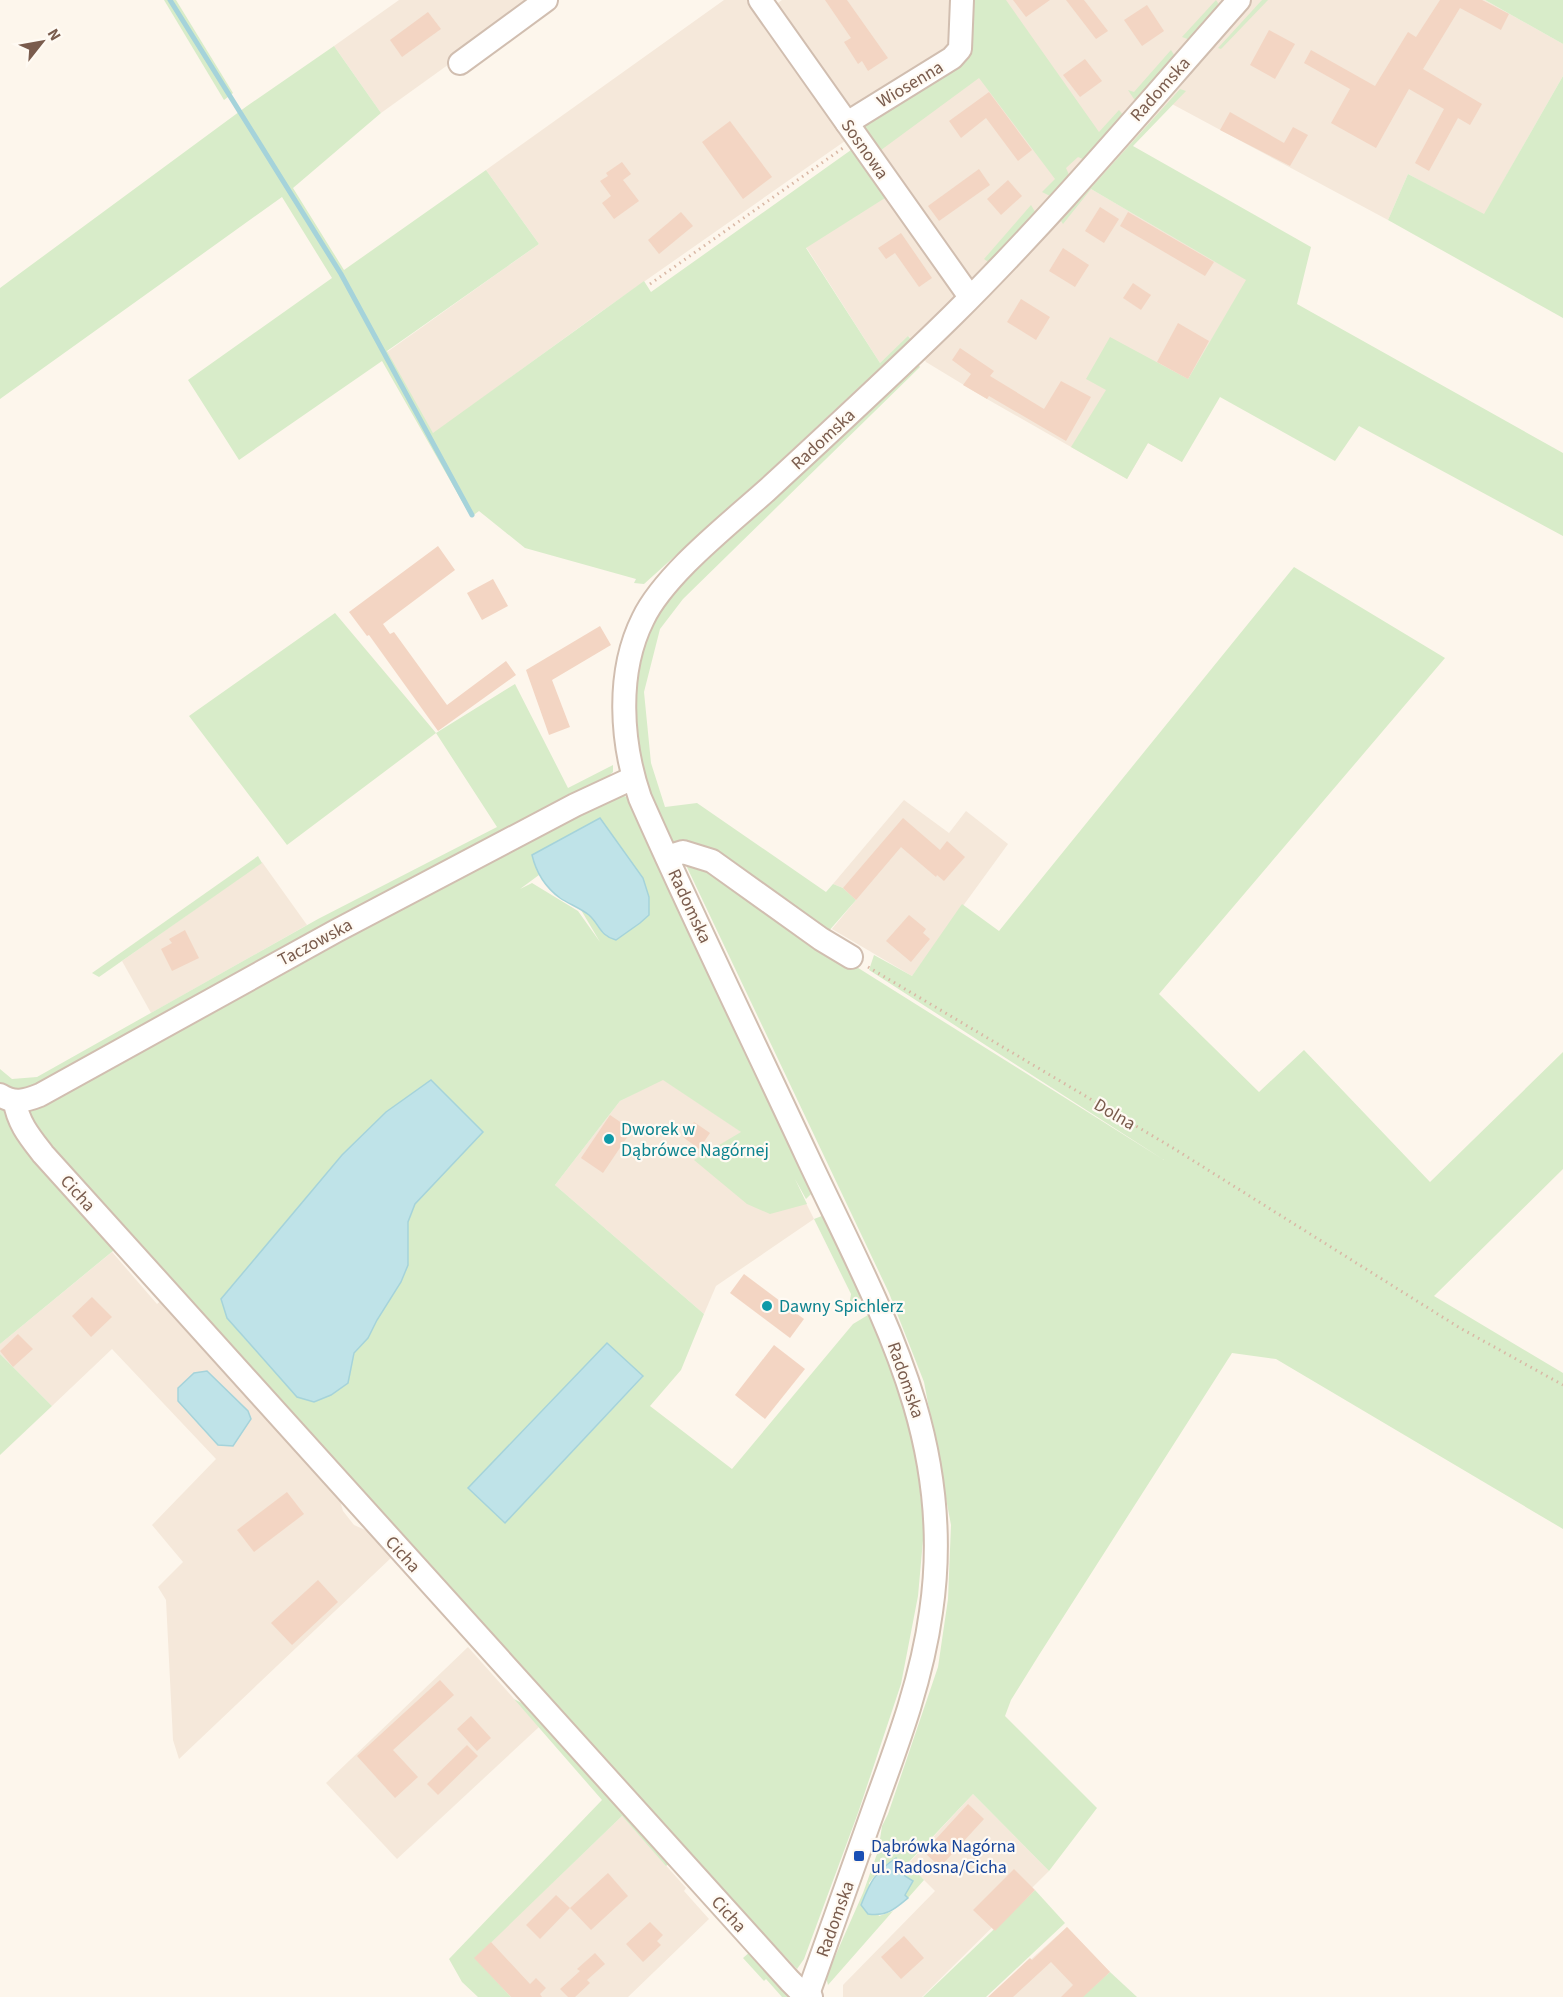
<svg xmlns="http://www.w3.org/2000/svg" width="1563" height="1997" viewBox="0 0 1563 1997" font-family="'Source Sans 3',sans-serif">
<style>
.residential{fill:#f5e8da}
.green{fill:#d8ecc9;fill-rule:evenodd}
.water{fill:#bfe3e8;stroke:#a5d3da;stroke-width:1.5}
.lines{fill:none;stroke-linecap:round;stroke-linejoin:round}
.stream{stroke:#a5d3da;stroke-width:5}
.building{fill:#f3d5c3}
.minor-casing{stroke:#d1beb0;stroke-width:26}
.path{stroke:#d9b8a5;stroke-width:3;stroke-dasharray:1.5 4.5;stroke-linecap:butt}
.minor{stroke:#fff;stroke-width:22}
.culture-dot{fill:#0f9aa8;stroke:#fffaf3;stroke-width:2}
.transit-dot{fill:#1a4fb4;stroke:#fffaf3;stroke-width:2}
.labels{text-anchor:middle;stroke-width:4.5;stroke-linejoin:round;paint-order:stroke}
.street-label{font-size:18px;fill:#7a5c4d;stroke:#fffaf3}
.culture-label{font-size:18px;fill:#0d838f;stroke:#fffaf3;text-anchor:start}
.transit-label{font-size:18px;fill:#164399;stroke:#fffaf3;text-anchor:start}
</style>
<rect width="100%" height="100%" fill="#fdf6ec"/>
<g class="residential">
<polygon points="399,0 538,0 381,113 334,46"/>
<polygon points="724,0 748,0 760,16 782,0 1485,0 1563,44 1563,76 1484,215 1408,174 1388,220 1172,104 1091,189 1247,280 1188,379 1182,462 1148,443 1127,479 987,399 926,362 909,336 880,363 806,247 884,198 845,141 595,316 433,434 387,352 539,244 486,170"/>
<polygon points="904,800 949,833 966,811 1008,844 912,976 832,929 856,900 843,888 833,884"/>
<polygon points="262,862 307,925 151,1013 122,961"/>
<polygon points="663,1079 785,1161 814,1219 716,1286 704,1314 555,1185 620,1101"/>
<polygon points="112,1252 157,1304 163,1299 339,1497 343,1511 354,1525 372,1533 392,1557 179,1759 173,1740 166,1600 158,1587 183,1562 152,1525 216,1459 112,1349 52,1406 0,1354 0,1344"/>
<polygon points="468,1647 539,1727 397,1859 326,1783"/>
<polygon points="973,1794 1049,1871 922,1997 843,1997 843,1985 935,1891 908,1864"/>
<polygon points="622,1816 686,1888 684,1891 709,1919 628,1997 511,1997 474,1958"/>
<polygon points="1067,1927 1110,1972 1082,1997 989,1997"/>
</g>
<g class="green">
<polygon points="164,0 176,0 233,93 224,100"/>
<polygon points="968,0 1006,0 1099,132 1119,110 1124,116 1085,160 1078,157 1066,168 1070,177 1052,197 1042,192 1055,179 979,78 877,153 858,124 964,56"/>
<polygon points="1216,0 1222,9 1193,41 1182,37"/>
<polygon points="1262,0 1268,0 1221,49 1218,48"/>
<polygon points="1485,0 1563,0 1563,44"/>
<polygon points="334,46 381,113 293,188 344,270 486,170 539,244 387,351 433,433 644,281 651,292 851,150 885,198 806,248 880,363 908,336 911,339 756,483 644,584 634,583 636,579 525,548 479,511 471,517 382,361 239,460 188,380 332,278 282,197 0,399 0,288 247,106"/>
<polygon points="1171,50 1176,58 1138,100 1134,99 1128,90 1134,92"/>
<polygon points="1563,76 1563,318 1388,220 1408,174 1484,214"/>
<polygon points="1180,89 1186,91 1133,146 1311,247 1297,304 1563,453 1563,536 1359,426 1335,461 1220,397 1182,462 1148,443 1127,479 1071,447 1106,390 1086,379 1110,337 1188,379 1246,280 1091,189 1063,224 1061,221"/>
<polygon points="1031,205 1037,215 991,264 984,259"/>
<polygon points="915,361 920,367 683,599 660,629 644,692 651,763 665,807 697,803 826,892 833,884 843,888 856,900 827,933 670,845 652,806 637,750 634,695 644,638 659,609 672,594"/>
<path d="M1294 567 1445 658 1159 994 1259 1092 1304 1050 1430 1182 1563 1052V1169L1434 1296 1563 1373V1529L1276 1359 1232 1353 1039 1655 1011 1700 1005 1716 1097 1808 1049 1871 973 1794 908 1863 924 1880 908 1898 905 1895V1876L896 1858 880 1869 869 1883 879 1916 893 1911 828 1985 826 1977 863 1893 882 1840 880 1839 882 1826 888 1814 938 1667 948 1599 951 1525 924 1382 889 1293 685 863C701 865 717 871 726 885L1164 1160 869 970 874 955 912 976 962 904 999 931Z"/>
<polygon points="335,613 436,733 515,684 568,788 613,765 613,772 605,779 42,1085 21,1092 0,1084 0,1069 12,1079 37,1077 318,919 497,827 436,733 287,845 189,716"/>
<path d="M619 795 628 797 635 805 815 1190 806 1199 795 1179 807 1204 770 1214 747 1204 694 1160 741 1132 663 1080 620 1101 555 1185 704 1314 681 1370 650 1406 732 1469 853 1324 873 1312 902 1392 918 1472 924 1529 918 1596 901 1684 858 1813 804 1959 797 1969 572 1730 48 1150 27 1111 505 851ZM532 854 616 940 594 918 581 910 600 942 578 911 532 883 520 889 539 875ZM431 1080 483 1132 415 1204 408 1222 401 1282 377 1320 368 1338 354 1353 348 1383 331 1395 314 1402 297 1397 266 1360 243 1337 221 1299 342 1155 386 1112ZM607 1343 643 1377 505 1523 468 1488Z"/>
<polygon points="258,856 262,863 99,977 92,973"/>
<polygon points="0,1105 6,1108 119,1246 0,1344"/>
<polygon points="827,1214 865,1295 849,1306 851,1294 814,1219"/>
<polygon points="0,1354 52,1406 0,1455"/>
<polygon points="514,1699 533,1709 672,1862 666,1866 622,1816 475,1958 511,1997 478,1997 462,1982 449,1959 602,1800"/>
<polygon points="1035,1890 1065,1923 986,1997 923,1997"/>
<polygon points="751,1951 794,1997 782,1997 766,1979 764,1981 743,1958"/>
<polygon points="1110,1972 1137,1997 1082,1997"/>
</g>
<g class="water">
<path d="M600 818 643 878 649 897V915L640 923 616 940C600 936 600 925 589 915 580 908 569 904 560 898 545 887 536 872 532 855Z"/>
<polygon points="431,1080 483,1132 415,1204 408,1222 408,1265 401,1282 377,1320 368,1338 354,1353 348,1383 331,1395 314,1402 297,1397 227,1318 221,1299 342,1155 386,1112"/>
<polygon points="607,1343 643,1376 505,1523 468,1488"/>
<polygon points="207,1371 248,1411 251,1419 233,1446 218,1445 178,1401 178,1388 194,1373"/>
<path d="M896 1858 905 1876 913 1881 905 1895 908 1898C895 1909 886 1917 868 1914L861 1905C870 1882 875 1872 896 1858Z"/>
</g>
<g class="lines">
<polyline class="stream" points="170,0 341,274 472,515"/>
</g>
<g class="building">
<polygon points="825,0 847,0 888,58 868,71 862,61 858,64 844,42 851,38"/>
<polygon points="1013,0 1050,0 1026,17"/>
<polygon points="1066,0 1084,0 1108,31 1096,39"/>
<polygon points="1440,0 1482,0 1509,14 1501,30 1460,8 1423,69 1482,104 1470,125 1458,118 1429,171 1415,163 1444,109 1409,89 1376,148 1331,123 1350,89 1304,63 1311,50 1375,86 1408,32 1416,37"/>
<polygon points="1147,5 1164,31 1142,46 1124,20"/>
<polygon points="428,12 441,29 402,57 390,40"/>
<polygon points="1269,30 1295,44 1275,79 1250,65"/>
<polygon points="1085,59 1102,81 1080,97 1063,75"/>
<polygon points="989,92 1032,150 1018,161 986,118 961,138 949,121"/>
<polygon points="1230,112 1284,143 1293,127 1308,135 1290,166 1220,130"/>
<polygon points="730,121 772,177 743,199 702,142"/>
<polygon points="622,162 631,174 623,180 639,201 614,219 602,203 611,196 600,181 608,176 606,173"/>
<polygon points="979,169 990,185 939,221 928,206"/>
<polygon points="1008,180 1022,196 1001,215 987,199"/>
<polygon points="1100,207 1119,219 1104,243 1085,231"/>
<polygon points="681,212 693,226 659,254 648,240"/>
<polygon points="1128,212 1214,262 1205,276 1120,226"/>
<polygon points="901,233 932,278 919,287 895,253 886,259 878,248"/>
<polygon points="1063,248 1089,265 1075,287 1049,271"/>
<polygon points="1133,283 1151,295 1141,310 1123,298"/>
<polygon points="1021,299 1050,317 1036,340 1007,322"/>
<polygon points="1178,323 1209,341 1188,379 1157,362"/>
<polygon points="960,348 994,371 990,376 1044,409 1061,381 1091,397 1066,441 989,396 987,399 963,385 971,374 952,360"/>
<polygon points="438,546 455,570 383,624 390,634 394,632 447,705 506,661 516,675 438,731 369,635 367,636 349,612"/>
<polygon points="493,579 508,606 482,620 467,593"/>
<polygon points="600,626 611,645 552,680 570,727 549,735 526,670"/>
<polygon points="903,818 940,850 947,841 965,857 944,881 937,875 936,877 901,847 856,900 843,888"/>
<polygon points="909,915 926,929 923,933 930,939 911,962 886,941"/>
<polygon points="185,930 199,958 172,971 161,949 172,943 169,939"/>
<polygon points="610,1115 632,1130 603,1173 581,1158"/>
<polygon points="694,1122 710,1133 699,1149 683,1137"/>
<polygon points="744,1274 804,1319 790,1338 730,1293"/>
<polygon points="92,1297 112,1317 91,1337 72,1316"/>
<polygon points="18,1334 33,1349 13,1367 0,1351"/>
<polygon points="774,1345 805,1369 765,1419 735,1395"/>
<polygon points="287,1492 304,1514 254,1552 237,1530"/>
<polygon points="318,1580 338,1602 292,1645 271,1623"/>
<polygon points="440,1680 454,1695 393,1750 418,1777 395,1798 357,1756"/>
<polygon points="471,1716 491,1738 477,1751 457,1729"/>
<polygon points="467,1745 478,1756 438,1795 427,1784"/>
<polygon points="968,1804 984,1819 940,1867 924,1852"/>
<polygon points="1014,1869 1035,1890 995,1931 973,1910"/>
<polygon points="608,1873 628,1896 591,1930 570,1908"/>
<polygon points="556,1895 570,1908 540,1939 526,1925"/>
<polygon points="650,1922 663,1935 657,1941 661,1945 643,1962 626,1944"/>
<polygon points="1067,1927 1110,1972 1083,1997 1061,1997 1073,1985 1051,1962 1013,1997 988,1997 1030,1958 1032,1960"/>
<polygon points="904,1936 924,1958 901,1979 881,1957"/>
<polygon points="491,1942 530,1984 536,1978 546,1988 540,1994 542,1997 511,1997 474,1958"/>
<polygon points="595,1953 605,1964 587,1980 590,1983 575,1997 568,1997 560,1989 580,1971 577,1969"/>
</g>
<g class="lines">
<g class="minor-casing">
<g id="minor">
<polyline points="760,0 970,297"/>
<polyline points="460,63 546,0"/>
<polyline points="847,123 952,58 960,49 962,0"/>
<polyline points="667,857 683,852 712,861 821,939 851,957"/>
<path d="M0 1095C14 1104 25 1101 40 1095L336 931 575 805 633 778"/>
<path d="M15 1102C18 1123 30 1137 43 1154L790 1981 800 1991 811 1997"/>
<path d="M807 1997C830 1932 853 1868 876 1803 899 1740 922 1678 931 1612 957 1436 877 1306 806 1154 751 1036 693 918 640 798 621 743 616 673 643 619 664 575 728 525 766 491 829 433 892 375 953 315 1054 215 1145 106 1239 0"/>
</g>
</g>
<g class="path">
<polyline points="650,284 843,148"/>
<polyline points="868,967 1173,1148 1460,1328 1563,1385"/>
</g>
<use href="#minor" class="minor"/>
</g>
<g class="culture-dot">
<circle cx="609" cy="1139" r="6"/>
<circle cx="767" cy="1306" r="6"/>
</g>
<rect class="transit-dot" x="853" y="1850" width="12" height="12" rx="3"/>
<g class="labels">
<g class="street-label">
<text transform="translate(910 84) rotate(-31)" y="6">Wiosenna</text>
<text transform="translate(1160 89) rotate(-48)" y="6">Radomska</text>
<text transform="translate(865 149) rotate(55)" y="6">Sosnowa</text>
<text transform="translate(823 439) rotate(-43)" y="6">Radomska</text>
<text transform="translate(690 906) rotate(65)" y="6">Radomska</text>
<text transform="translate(315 942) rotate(-28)" y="6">Taczowska</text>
<text transform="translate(1115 1114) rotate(30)" y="6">Dolna</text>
<text transform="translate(78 1193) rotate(48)" y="6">Cicha</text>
<text transform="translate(906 1380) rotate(71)" y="6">Radomska</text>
<text transform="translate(403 1554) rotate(48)" y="6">Cicha</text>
<text transform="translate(729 1914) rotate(48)" y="6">Cicha</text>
<text transform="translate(835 1919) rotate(-70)" y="6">Radomska</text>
</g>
<g class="culture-label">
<text x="621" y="1135">Dworek w<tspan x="621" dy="21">Dąbrówce Nagórnej</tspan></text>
<text x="779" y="1312">Dawny Spichlerz</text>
</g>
<g class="transit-label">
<text x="871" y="1852">Dąbrówka Nagórna<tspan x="871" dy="21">ul. Radosna/Cicha</tspan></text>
</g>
</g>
<g transform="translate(42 42) rotate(59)" stroke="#fffaf3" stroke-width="4.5" paint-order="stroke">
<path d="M0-4.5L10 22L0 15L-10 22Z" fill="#7a5c4d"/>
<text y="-9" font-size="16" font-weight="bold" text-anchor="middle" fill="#7a5c4d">N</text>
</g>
</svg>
